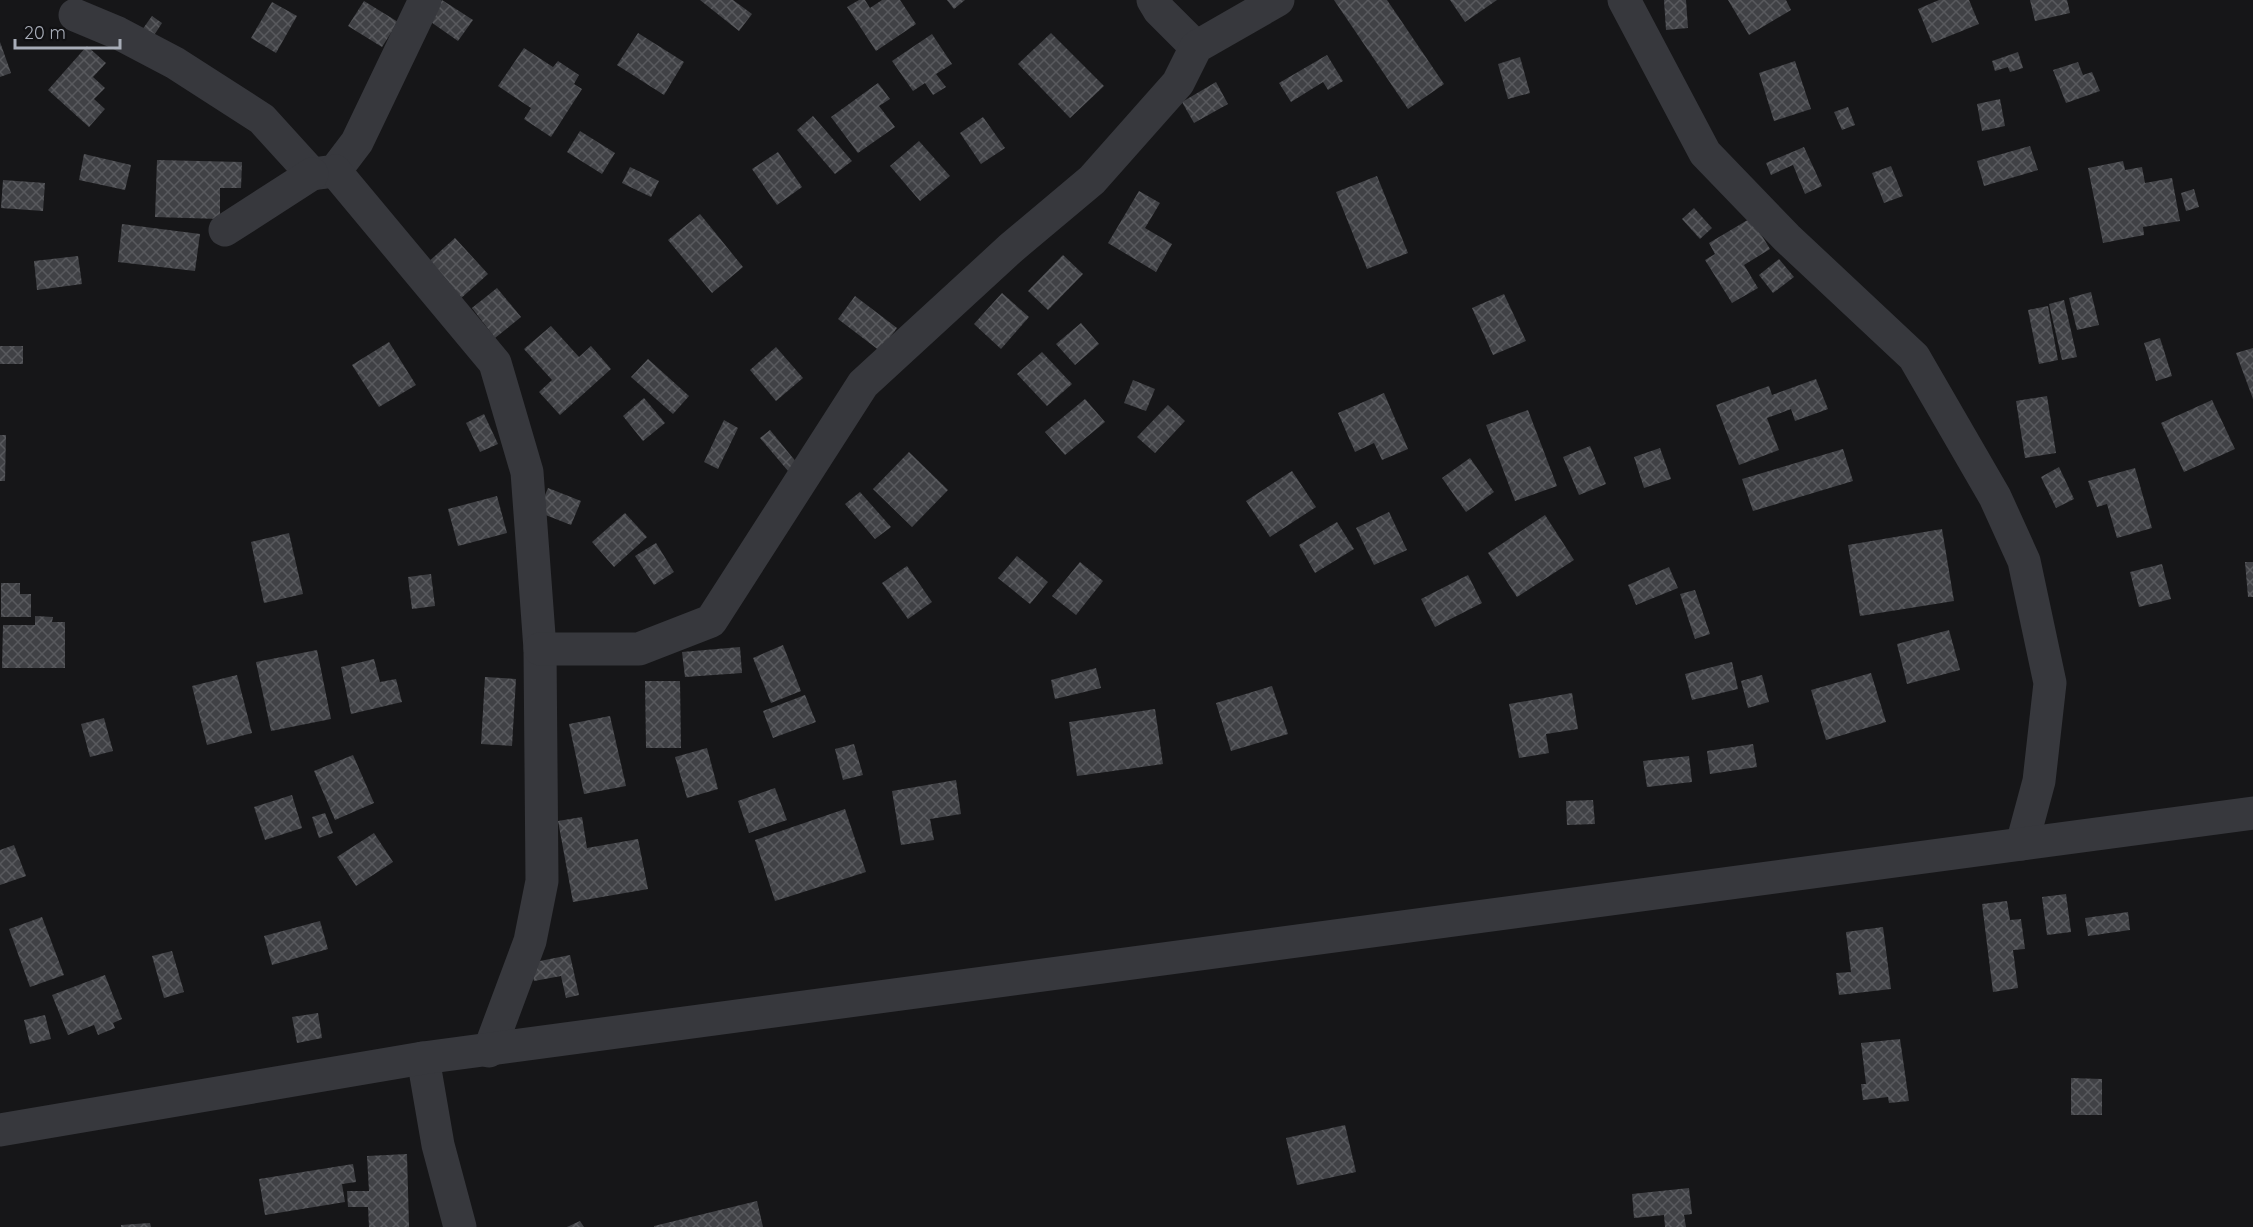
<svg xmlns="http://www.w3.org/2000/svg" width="2253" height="1227" viewBox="0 0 2253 1227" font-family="Quicksand,sans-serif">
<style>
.building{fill:url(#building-cross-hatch)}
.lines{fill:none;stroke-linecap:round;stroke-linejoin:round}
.minor{stroke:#37383d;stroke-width:33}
</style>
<defs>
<pattern id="building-cross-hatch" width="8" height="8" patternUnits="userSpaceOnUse" patternTransform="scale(1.5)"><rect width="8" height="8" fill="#404145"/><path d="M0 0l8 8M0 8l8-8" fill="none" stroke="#595a5e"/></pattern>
</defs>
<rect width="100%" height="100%" fill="#161618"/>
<g class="building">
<polygon points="442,0 473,20 458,41 428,20"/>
<polygon points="700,0 733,0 752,14 739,31"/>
<polygon points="859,0 865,0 870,8 882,0 900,0 916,24 876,51 847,7"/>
<polygon points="947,0 965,0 954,9"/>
<polygon points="1334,0 1387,0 1444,84 1408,109"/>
<polygon points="1450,0 1497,0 1465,22"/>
<polygon points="1664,0 1686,0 1688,28 1666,30"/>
<polygon points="1728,0 1786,0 1791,10 1749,35"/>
<polygon points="1939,0 1969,0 1979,24 1932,43 1918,9"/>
<polygon points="2030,0 2067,0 2070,13 2035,21"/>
<polygon points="364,1 398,22 382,47 348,26"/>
<polygon points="272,2 297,16 276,53 251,38"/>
<polygon points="152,16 162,23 153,37 142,30"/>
<polygon points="638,33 684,62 664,95 617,65"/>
<polygon points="1051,33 1104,86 1070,118 1018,64"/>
<polygon points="932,34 952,64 936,74 946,87 933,95 925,83 913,91 892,61"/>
<polygon points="0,42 11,73 0,77"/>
<polygon points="87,46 106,63 93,77 105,88 94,99 105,109 89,127 48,90"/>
<polygon points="524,48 553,67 558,61 579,75 574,84 582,89 551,137 524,119 531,108 498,86"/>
<polygon points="2018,52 2023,68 2010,72 2008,67 1995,71 1992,61"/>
<polygon points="1327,55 1343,81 1328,90 1323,82 1291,102 1279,83"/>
<polygon points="1520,57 1530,93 1508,99 1498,64"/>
<polygon points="1795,61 1811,109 1774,121 1759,73"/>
<polygon points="2078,62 2083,75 2092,72 2100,91 2066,103 2053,70"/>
<polygon points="1216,82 1228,104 1194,123 1182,102"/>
<polygon points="878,83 890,99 879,106 895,127 858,153 831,117"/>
<polygon points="2000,99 2005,126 1982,131 1977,104"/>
<polygon points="1848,107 1855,125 1842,130 1834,112"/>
<polygon points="813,116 852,161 835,174 797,130"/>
<polygon points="983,117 1005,148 981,164 960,133"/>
<polygon points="580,131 615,153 602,174 567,152"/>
<polygon points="919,141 950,176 920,201 890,166"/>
<polygon points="2030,146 2038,170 1984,186 1977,161"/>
<polygon points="1804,147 1822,186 1805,194 1793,165 1771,175 1766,163"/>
<polygon points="778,152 802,187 777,205 752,169"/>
<polygon points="84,154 131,165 125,190 79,180"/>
<polygon points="157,160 242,162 241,188 220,188 220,219 155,217"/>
<polygon points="2123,161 2125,170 2142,167 2145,183 2172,178 2180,221 2143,227 2144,235 2103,243 2088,168"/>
<polygon points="1891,166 1903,196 1884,203 1872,173"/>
<polygon points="630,167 659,181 651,197 622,183"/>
<polygon points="1377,176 1408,253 1367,269 1336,192"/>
<polygon points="3,180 45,183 43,211 1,208"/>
<polygon points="2194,189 2199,207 2186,211 2181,193"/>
<polygon points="1139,191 1160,203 1145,228 1172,244 1156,272 1108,243"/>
<polygon points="1694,208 1712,228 1700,239 1682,219"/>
<polygon points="700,214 743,267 712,293 668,240"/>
<polygon points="1751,218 1770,249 1744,265 1758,288 1732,303 1705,260 1715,254 1709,243"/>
<polygon points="122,224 200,234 195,271 118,262"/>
<polygon points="455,238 488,274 459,300 426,264"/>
<polygon points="1063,255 1083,274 1048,310 1028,291"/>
<polygon points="78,256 82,284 37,290 34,261"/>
<polygon points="1779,259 1794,277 1773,293 1759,275"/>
<polygon points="497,288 521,317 495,338 472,308"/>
<polygon points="2091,292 2099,325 2077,330 2069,298"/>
<polygon points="1002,293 1029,317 1001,349 974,324"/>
<polygon points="1504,294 1526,341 1493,355 1472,308"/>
<polygon points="855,296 897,328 880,351 838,319"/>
<polygon points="2064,300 2077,357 2062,360 2049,304"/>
<polygon points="2048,306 2058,360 2039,364 2028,310"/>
<polygon points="1081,323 1099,344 1075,365 1056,344"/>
<polygon points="551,326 579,357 591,346 611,369 560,415 539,392 552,380 524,349"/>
<polygon points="2160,338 2172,376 2156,381 2144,343"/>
<polygon points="389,342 416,385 379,407 352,365"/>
<rect x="0" y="346" width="23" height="18"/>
<polygon points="776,347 803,378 776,401 750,370"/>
<polygon points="2253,348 2253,399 2236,353"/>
<polygon points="1042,352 1072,384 1047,406 1017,374"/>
<polygon points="648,359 689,396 673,414 631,377"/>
<polygon points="1816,379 1828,409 1795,421 1791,409 1767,418 1779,450 1739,465 1716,405 1769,386 1772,395"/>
<polygon points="1133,380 1155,389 1146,411 1124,403"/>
<polygon points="1384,393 1408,449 1382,460 1374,443 1355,452 1338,413"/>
<polygon points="2047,396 2056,453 2025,458 2016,401"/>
<polygon points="644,398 665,423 643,441 623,416"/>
<polygon points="1085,399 1105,422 1065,455 1045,432"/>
<polygon points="2212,400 2235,449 2184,472 2161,423"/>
<polygon points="1168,405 1185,421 1155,453 1137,437"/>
<polygon points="1528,410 1557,486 1515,501 1486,425"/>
<polygon points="484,414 498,444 480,452 466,423"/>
<polygon points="724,420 738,428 718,469 704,462"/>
<polygon points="770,430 797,463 788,471 760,438"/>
<polygon points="0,435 6,435 5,481 0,481"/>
<polygon points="1590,446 1606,484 1579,495 1563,457"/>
<polygon points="1660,448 1671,479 1644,488 1634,457"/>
<polygon points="1843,449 1853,481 1753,511 1742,479"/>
<polygon points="909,452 948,490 912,527 873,489"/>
<polygon points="1470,458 1494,492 1466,512 1442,478"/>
<polygon points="2059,467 2074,499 2056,508 2041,477"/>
<polygon points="2135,468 2152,528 2117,538 2107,504 2097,507 2088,481"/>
<polygon points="1292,471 1316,507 1270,537 1246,501"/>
<polygon points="548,488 581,501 571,525 538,512"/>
<polygon points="860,492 891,527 875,539 845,504"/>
<polygon points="497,496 507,533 458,546 448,509"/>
<polygon points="1389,512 1407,550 1374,565 1356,528"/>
<polygon points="625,513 647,537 614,567 592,542"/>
<polygon points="1545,515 1574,560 1517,597 1488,553"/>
<polygon points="1337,522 1354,549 1315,573 1299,545"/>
<polygon points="1942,529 1954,601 1860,616 1848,545"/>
<polygon points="289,533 303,594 264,603 251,542"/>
<polygon points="656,543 674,572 654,585 635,556"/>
<polygon points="1017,556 1048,582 1030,604 998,578"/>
<polygon points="1080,562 1103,581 1076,615 1052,596"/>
<polygon points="2245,562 2253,562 2253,597 2248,597"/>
<polygon points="2162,564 2171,599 2139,607 2130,572"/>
<polygon points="907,566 932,602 908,619 882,583"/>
<polygon points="1669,567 1678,588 1636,605 1628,585"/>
<polygon points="431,574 435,606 412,609 408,577"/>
<polygon points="1468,575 1482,603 1435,627 1421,599"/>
<polygon points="1,583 20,583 20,594 31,594 31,617 1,617"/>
<polygon points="1695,590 1710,634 1695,639 1680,594"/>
<polygon points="35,616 53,617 52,622 65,622 65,668 2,668 3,625 35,625"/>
<polygon points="1949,630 1960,670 1907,684 1897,644"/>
<polygon points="783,645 801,691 771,703 753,658"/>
<polygon points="740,647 742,673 685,677 682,652"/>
<polygon points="317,650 331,719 271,731 256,662"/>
<polygon points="374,659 380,682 396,679 402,702 351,714 341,667"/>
<polygon points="1732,662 1738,689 1692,700 1685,674"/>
<polygon points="1096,668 1101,688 1055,699 1051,680"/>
<polygon points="1871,673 1886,722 1826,740 1811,690"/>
<polygon points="237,675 252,733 207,745 192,686"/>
<polygon points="1762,675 1769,702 1748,708 1741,681"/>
<polygon points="485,677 516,679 512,746 481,744"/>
<polygon points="645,681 680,681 681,748 646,748"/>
<polygon points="1272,686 1288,734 1231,751 1216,703"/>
<polygon points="1572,693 1578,729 1546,734 1549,753 1519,758 1509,704"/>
<polygon points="805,695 816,722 773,738 763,711"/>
<polygon points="1155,709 1163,764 1077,776 1069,722"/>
<polygon points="610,716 626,786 584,794 569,724"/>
<polygon points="104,718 113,751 90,757 81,724"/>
<polygon points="854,744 863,775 843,780 835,749"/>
<polygon points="1753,744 1757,767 1710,774 1707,751"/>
<polygon points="707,748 718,789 687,798 675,757"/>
<polygon points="353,755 374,803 335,820 314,771"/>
<polygon points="1689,756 1692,782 1647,787 1643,761"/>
<polygon points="956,780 961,814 930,819 934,840 901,845 892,791"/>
<polygon points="775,788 787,820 749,833 738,801"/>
<polygon points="292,795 302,828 265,840 254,807"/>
<polygon points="1593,800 1595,824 1567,825 1566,801"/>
<polygon points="845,809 866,872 775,901 755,840"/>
<polygon points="325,813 333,833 319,838 312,817"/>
<polygon points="582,817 587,848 638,839 648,889 573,902 558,821"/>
<polygon points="374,833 393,862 356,886 337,857"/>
<polygon points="14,845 26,876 0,885 0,850"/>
<polygon points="2066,894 2071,932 2047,935 2042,897"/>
<polygon points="2007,901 2010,920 2021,919 2025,949 2013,950 2018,988 1993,992 1982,904"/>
<polygon points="2128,912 2130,930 2088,936 2085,918"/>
<polygon points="42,917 64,975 30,987 9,929"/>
<polygon points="320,921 328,949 272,965 264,936"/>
<polygon points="1883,927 1891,989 1839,995 1836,973 1851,972 1846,932"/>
<polygon points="172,951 184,992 164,998 152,956"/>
<polygon points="570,955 579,995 566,998 561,976 534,981 530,963"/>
<polygon points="105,975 122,1019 113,1023 115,1028 98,1035 94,1025 68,1035 52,995"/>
<polygon points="318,1013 322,1038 297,1043 292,1017"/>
<polygon points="45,1015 51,1039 30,1044 24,1020"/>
<polygon points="1900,1039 1909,1101 1889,1103 1888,1097 1863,1100 1861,1084 1866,1084 1861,1043"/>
<polygon points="2071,1078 2102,1079 2102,1115 2071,1115"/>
<polygon points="1345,1125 1356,1172 1297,1185 1286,1138"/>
<polygon points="407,1154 409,1227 369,1227 368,1207 348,1207 347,1191 369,1191 367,1156"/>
<polygon points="353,1164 356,1182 342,1184 345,1202 265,1215 259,1179"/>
<polygon points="1689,1188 1692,1214 1684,1215 1686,1227 1665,1227 1664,1215 1634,1218 1632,1194"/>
<polygon points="757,1201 763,1227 654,1227 654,1226"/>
<polygon points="580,1221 584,1227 567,1227"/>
<polygon points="150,1223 151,1227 121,1227 121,1225"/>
</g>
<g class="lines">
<g class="minor">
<polyline points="1153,0 1159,10 1196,47"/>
<polyline points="1624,0 1705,153 1787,238 1914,357 1995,497 2024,561 2050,683 2039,781 2022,844"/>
<polyline points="75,15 118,33 175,63 262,119 312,174 335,171 357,142 425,0"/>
<polyline points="335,171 495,363 527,472 540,649 542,881 530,941 489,1051"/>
<polyline points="225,230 312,174"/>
<polyline points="540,649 639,649 711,621 863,384 1011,248 1092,180 1178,83 1196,47 1278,0"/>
<polyline points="423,1058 438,1145 460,1227"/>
<polyline points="0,1130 423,1058 2253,813"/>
</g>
</g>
<path d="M15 39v9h105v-9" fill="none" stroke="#a8adb8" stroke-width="3"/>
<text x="24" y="39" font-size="18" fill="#a8adb8" stroke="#111113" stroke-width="4.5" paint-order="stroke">20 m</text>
</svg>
